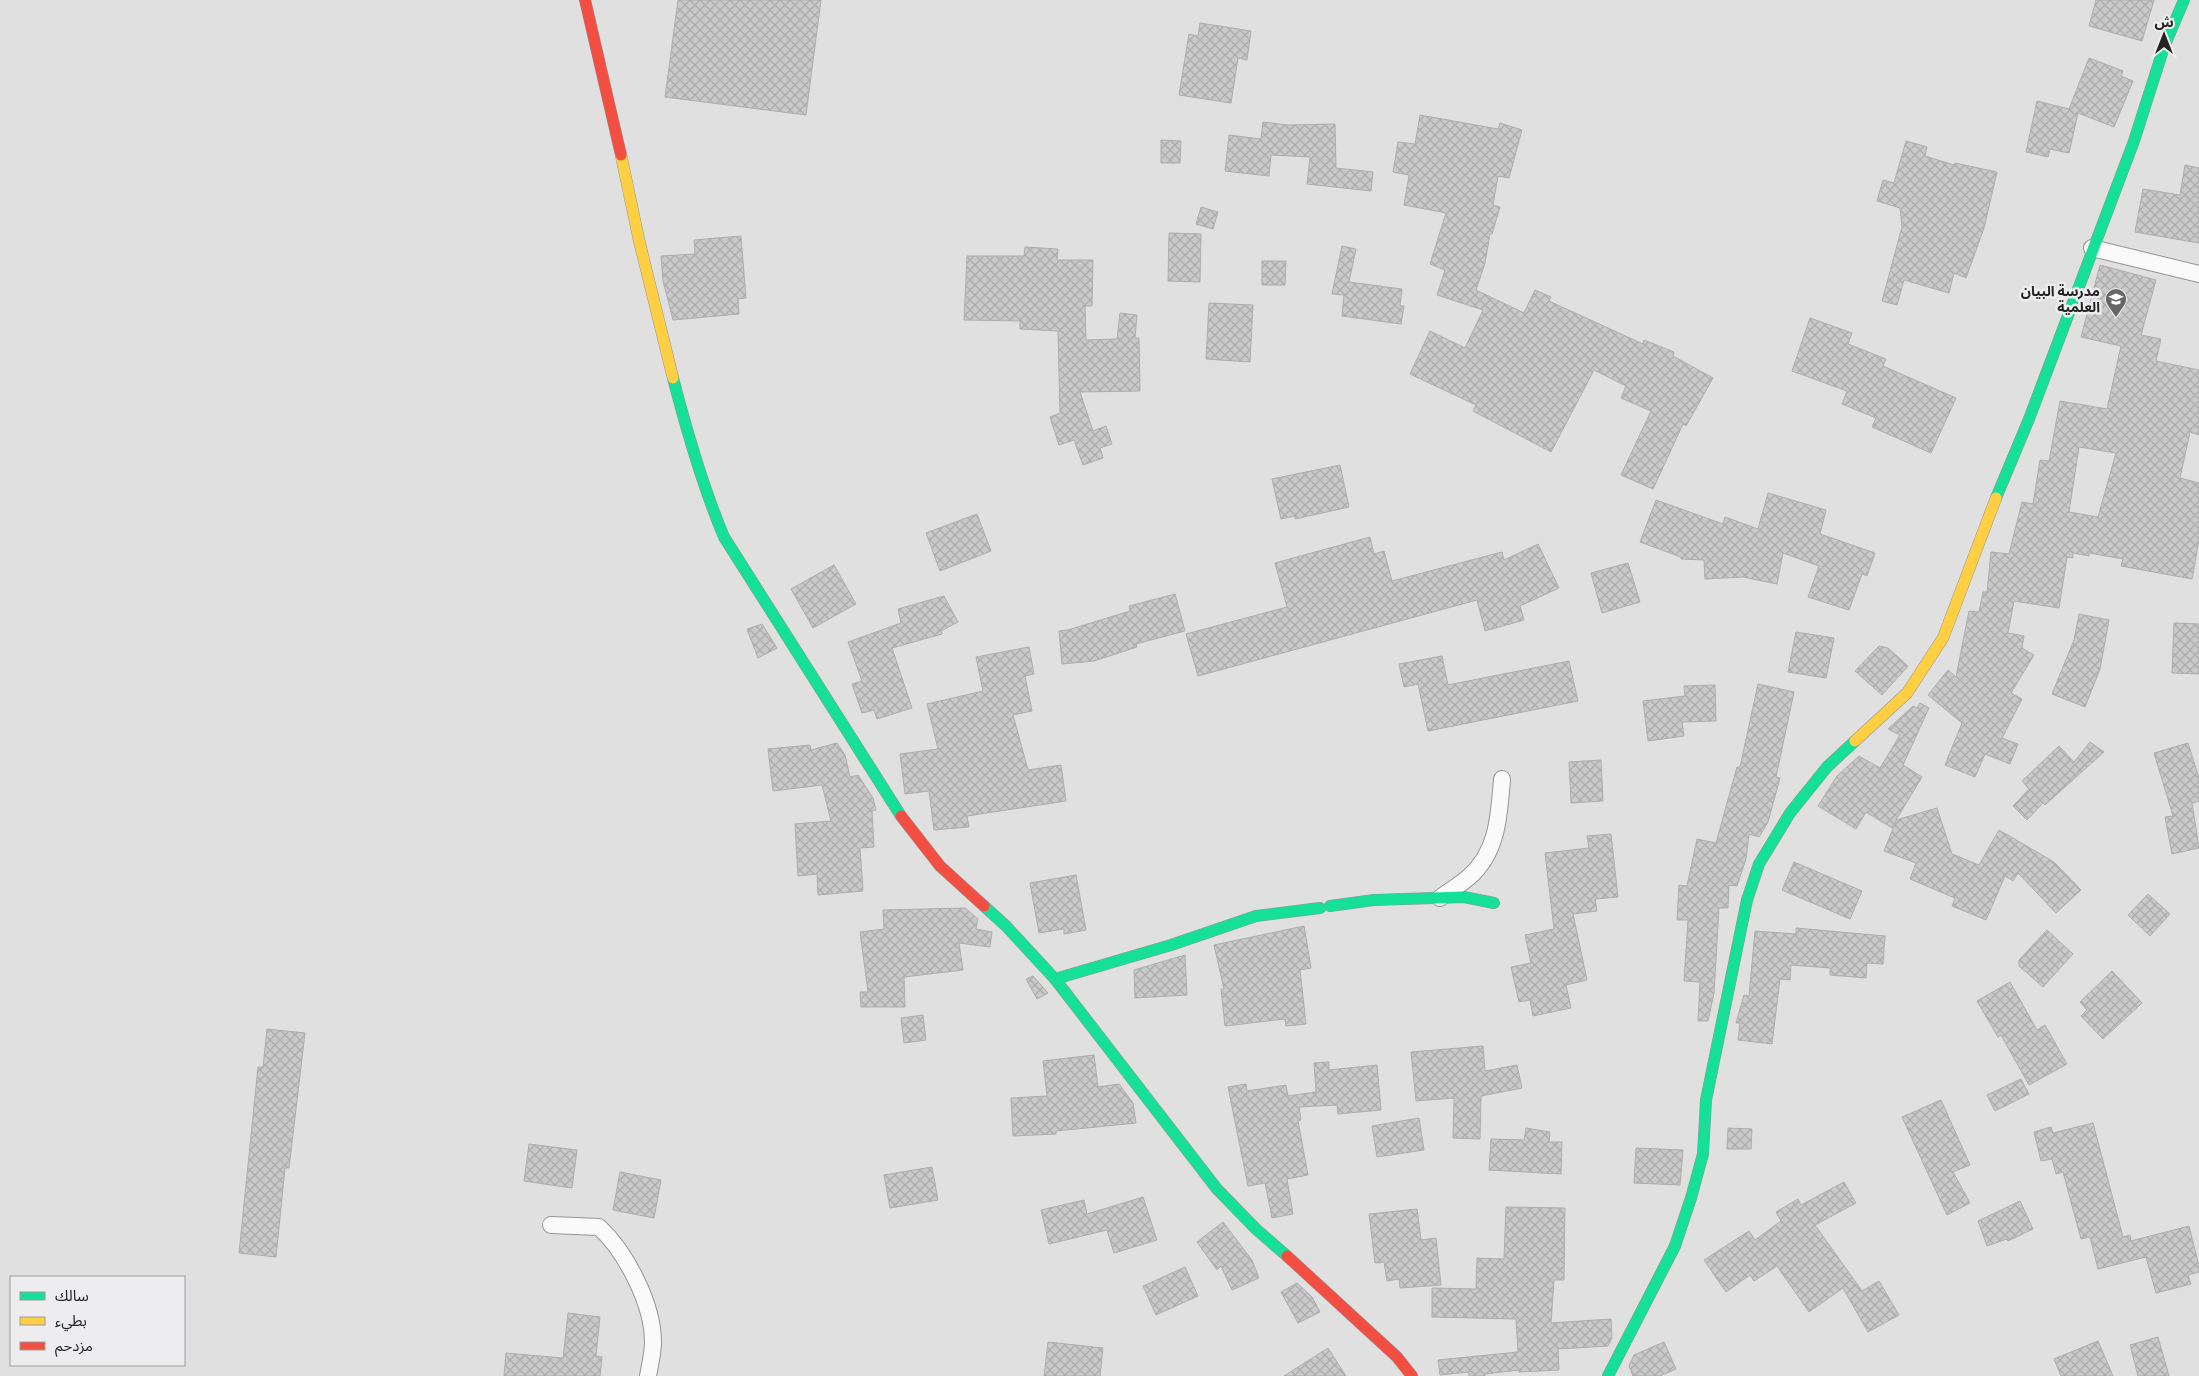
<svg xmlns="http://www.w3.org/2000/svg" width="2199" height="1376" viewBox="0 0 2199 1376" font-family="Manrope,'Noto Sans Arabic',sans-serif">
<style>
.building{fill:url(#building-cross-hatch);stroke:#adadad;fill-rule:evenodd}
.lines{fill:none;stroke-linecap:round;stroke-linejoin:round}
.street-casing{stroke:#959596;stroke-width:18}
.fast-casing{stroke:#959596;stroke-width:12}
.slow-casing{stroke:#959596;stroke-width:12}
.jam-casing{stroke:#959596;stroke-width:12}
.street{stroke:#fafafa;stroke-width:16}
.fast{stroke:#16e098;stroke-width:11}
.slow{stroke:#ffcf43;stroke-width:11}
.jam{stroke:#f24e42;stroke-width:11}
.labels{text-anchor:middle;stroke-width:5;stroke-linejoin:round;paint-order:stroke}
.poi-label{font-size:14px;font-weight:bold;fill:#242425;stroke:#ededef;text-anchor:end}
</style>
<defs>
<pattern id="building-cross-hatch" width="8" height="8" patternUnits="userSpaceOnUse" patternTransform="scale(1.25)"><rect width="8" height="8" fill="#c9c9c9"/><path d="M0 0l8 8M0 8l8-8" fill="none" stroke="#acacac"/></pattern>
</defs>
<rect width="100%" height="100%" fill="#e0e0e0"/>
<g class="building">
<polygon points="678,0 821,0 806,115 665,97"/>
<polygon points="2096,0 2154,0 2142,41 2089,26"/>
<polygon points="1200,23 1251,31 1247,60 1238,58 1231,103 1179,95 1189,34 1198,36"/>
<polygon points="2089,58 2123,71 2121,76 2133,81 2114,127 2078,113 2069,153 2050,149 2048,157 2026,152 2037,101 2069,109"/>
<polygon points="1420,115 1498,129 1500,123 1522,130 1509,178 1498,176 1493,205 1500,207 1492,234 1490,234 1485,263 1476,290 1524,313 1535,290 1551,297 1549,301 1643,344 1644,340 1674,352 1673,356 1713,378 1686,426 1683,424 1653,489 1621,475 1651,411 1621,398 1626,386 1594,370 1551,452 1473,411 1476,405 1410,374 1430,331 1465,348 1483,310 1437,295 1445,270 1430,264 1446,213 1404,205 1409,175 1393,172 1398,142 1415,144"/>
<polygon points="1263,122 1288,125 1335,124 1336,168 1373,172 1371,191 1307,184 1310,157 1271,155 1269,176 1225,171 1229,135 1261,139"/>
<polygon points="1161,140 1181,141 1180,163 1161,163"/>
<polygon points="1906,141 1927,147 1925,156 1954,165 1955,163 1997,172 1984,228 1966,278 1954,273 1949,293 1904,280 1897,305 1882,301 1902,227 1900,208 1877,201 1883,180 1894,183"/>
<polygon points="2185,165 2199,168 2199,243 2135,232 2143,189 2180,195"/>
<polygon points="1201,207 1218,212 1213,229 1196,224"/>
<polygon points="1169,233 1201,234 1200,282 1168,281"/>
<polygon points="741,236 746,298 738,299 739,314 673,320 663,281 661,256 695,254 694,240"/>
<polygon points="1342,246 1356,249 1349,282 1402,289 1400,306 1404,306 1401,324 1342,316 1344,295 1332,294"/>
<polygon points="1025,247 1058,249 1057,260 1093,260 1092,306 1085,306 1086,340 1117,339 1120,313 1137,315 1135,338 1139,338 1140,391 1080,392 1093,431 1106,426 1112,444 1100,448 1103,458 1083,465 1074,440 1059,445 1050,417 1060,413 1058,331 1020,329 1020,321 964,320 967,256 1024,256"/>
<polygon points="1262,261 1286,261 1285,285 1262,285"/>
<path d="M2100 265 2156 280 2141 335 2161 339 2156 361 2199 370V435L2190 432 2180 478 2199 483V540L2192 579 2121 566 2123 559 2089 553V556L2073 553V558L2067 557 2059 608 2014 601 2008 633 2024 636 2022 648 2034 655 2011 693 2022 699 2002 738 2018 744 2010 764 1985 754 1975 777 1945 765 1962 723 1928 695 1948 670 1956 677 1969 611 1979 612 1983 592H1987L1991 552 2009 554 2022 502 2033 504 2040 460 2049 461 2060 401 2107 409 2121 346 2081 337ZM2079 447 2116 453 2098 517 2069 512Z"/>
<polygon points="1209,303 1253,305 1250,362 1206,359"/>
<polygon points="1810,318 1852,333 1848,344 1886,359 1883,366 1956,398 1931,453 1872,427 1876,418 1842,404 1847,391 1792,371"/>
<polygon points="1340,465 1349,507 1295,519 1295,516 1281,519 1272,479"/>
<polygon points="1768,493 1826,510 1820,534 1875,553 1867,576 1862,574 1849,610 1808,597 1819,566 1783,553 1777,584 1743,577 1705,579 1704,560 1681,559 1681,557 1640,542 1656,500 1723,524 1725,517 1758,529"/>
<polygon points="977,514 991,551 940,571 926,533"/>
<polygon points="1370,537 1374,554 1384,551 1392,581 1502,552 1504,560 1538,544 1559,588 1520,606 1524,620 1485,631 1477,600 1198,676 1186,634 1287,607 1275,563"/>
<polygon points="1628,563 1640,602 1602,613 1591,573"/>
<polygon points="834,565 856,604 813,628 791,589"/>
<polygon points="1175,594 1185,631 1136,644 1137,647 1094,661 1062,664 1059,631 1068,630 1130,611 1129,606"/>
<polygon points="944,596 958,622 941,631 942,634 892,648 912,708 877,719 874,710 862,713 852,684 862,681 848,642 901,623 898,609"/>
<polygon points="2079,614 2109,620 2100,669 2085,707 2052,694 2074,640"/>
<polygon points="2174,623 2199,624 2199,674 2172,673"/>
<polygon points="762,624 777,648 758,658 747,629"/>
<polygon points="1796,632 1834,638 1826,678 1788,672"/>
<polygon points="1879,646 1888,648 1908,666 1882,695 1855,671"/>
<polygon points="1029,647 1034,674 1025,676 1032,711 1013,715 1028,770 1061,765 1066,801 967,816 969,827 934,830 929,791 905,794 900,754 938,749 927,704 983,691 976,657"/>
<polygon points="1442,656 1448,685 1569,661 1578,701 1428,731 1418,684 1404,687 1399,664"/>
<polygon points="1758,684 1794,692 1776,777 1780,778 1768,822 1759,837 1749,834 1746,859 1737,886 1729,885 1728,908 1719,908 1714,993 1708,1021 1698,1021 1700,982 1684,981 1688,920 1677,920 1679,885 1687,886 1697,839 1716,843 1737,767 1740,767"/>
<polygon points="1715,685 1716,721 1682,722 1684,736 1648,741 1643,701 1685,696 1684,686"/>
<polygon points="1920,703 1929,708 1903,765 1922,777 1896,820 1937,808 1952,854 1979,865 1999,830 2054,862 2081,890 2056,913 2018,873 2013,881 2005,876 1986,920 1952,906 1955,898 1910,879 1916,863 1884,851 1896,821 1892,828 1866,812 1856,829 1818,806 1837,776 1859,756 1880,768 1900,735 1888,729 1913,706 1917,708"/>
<polygon points="2090,742 2104,752 2045,805 2043,803 2027,820 2013,806 2029,789 2022,781 2059,746 2074,762"/>
<polygon points="837,743 845,755 850,777 858,775 873,798 876,810 872,811 874,847 860,848 863,891 818,895 817,874 798,876 795,824 831,821 822,785 773,791 768,749 810,745 811,750"/>
<polygon points="2188,743 2199,778 2199,801 2192,803 2199,848 2172,854 2165,817 2173,816 2154,753"/>
<polygon points="1601,760 1603,801 1571,803 1569,762"/>
<polygon points="1611,834 1618,897 1595,899 1597,911 1573,914 1587,980 1566,985 1571,1008 1533,1016 1530,1000 1519,1002 1511,967 1531,963 1525,935 1554,929 1545,853 1589,848 1587,836"/>
<polygon points="1794,862 1862,891 1850,919 1782,890"/>
<polygon points="1076,875 1086,930 1064,934 1064,929 1039,933 1030,883"/>
<polygon points="2148,894 2170,914 2150,936 2128,915"/>
<polygon points="965,908 978,919 976,929 992,932 990,947 959,943 963,970 904,977 905,1007 861,1007 860,992 868,992 860,932 884,929 883,910"/>
<polygon points="1304,926 1311,968 1300,970 1306,1024 1286,1026 1285,1019 1225,1026 1221,989 1224,989 1214,945"/>
<polygon points="1796,928 1885,936 1883,964 1867,963 1866,978 1830,975 1830,968 1791,965 1790,980 1780,979 1772,1044 1738,1040 1740,1023 1736,1023 1744,995 1749,996 1755,931 1796,934"/>
<polygon points="2047,930 2073,954 2043,987 2019,966 2019,960"/>
<polygon points="1185,955 1187,995 1135,998 1134,970"/>
<polygon points="2112,971 2142,1003 2103,1039 2081,1016 2087,1010 2080,1002"/>
<polygon points="1033,976 1048,993 1037,999 1026,979"/>
<polygon points="2010,982 2037,1030 2045,1025 2067,1064 2029,1085 2001,1035 1998,1037 1977,1001"/>
<polygon points="923,1015 926,1040 904,1043 901,1018"/>
<polygon points="267,1029 305,1033 289,1168 285,1168 276,1257 239,1253 258,1067 263,1067"/>
<polygon points="1483,1046 1485,1071 1517,1065 1522,1088 1481,1096 1480,1139 1453,1138 1454,1098 1416,1101 1411,1052"/>
<polygon points="1094,1055 1098,1087 1119,1084 1133,1103 1136,1123 1056,1131 1056,1134 1013,1136 1011,1098 1047,1096 1043,1061"/>
<polygon points="1329,1062 1329,1070 1377,1065 1381,1110 1338,1114 1337,1105 1299,1107 1301,1120 1298,1121 1308,1175 1287,1179 1293,1214 1272,1218 1265,1183 1248,1186 1228,1087 1246,1084 1247,1091 1286,1085 1288,1096 1316,1092 1314,1063"/>
<polygon points="2021,1079 2029,1094 1995,1111 1987,1095"/>
<polygon points="1941,1100 1970,1165 1953,1172 1970,1203 1947,1215 1902,1117"/>
<polygon points="1419,1118 1424,1150 1377,1157 1372,1126"/>
<polygon points="2093,1123 2123,1237 2130,1235 2131,1241 2189,1226 2199,1266 2199,1272 2188,1275 2191,1284 2156,1293 2146,1257 2098,1269 2090,1237 2081,1239 2063,1172 2056,1174 2052,1159 2041,1161 2034,1132 2051,1127 2053,1133"/>
<polygon points="1526,1128 1550,1132 1549,1142 1562,1142 1561,1174 1489,1170 1491,1139 1524,1140"/>
<polygon points="1728,1128 1752,1129 1751,1149 1727,1149"/>
<polygon points="529,1144 577,1150 572,1188 524,1181"/>
<polygon points="1636,1148 1683,1150 1680,1185 1634,1183"/>
<polygon points="932,1167 938,1200 890,1208 884,1175"/>
<polygon points="620,1172 661,1180 654,1218 613,1210"/>
<polygon points="1844,1182 1856,1203 1815,1225 1862,1291 1879,1281 1899,1315 1868,1332 1843,1288 1809,1312 1777,1266 1754,1281 1750,1275 1726,1292 1704,1260 1749,1231 1755,1240 1781,1221 1776,1212 1798,1199 1801,1205"/>
<polygon points="1143,1197 1157,1240 1114,1253 1107,1230 1049,1244 1041,1210 1084,1200 1087,1214"/>
<polygon points="2020,1201 2033,1229 2008,1241 2007,1239 1987,1246 1978,1221"/>
<polygon points="1506,1207 1565,1208 1564,1280 1554,1280 1551,1323 1611,1319 1612,1338 1608,1346 1558,1349 1559,1370 1519,1372 1519,1370 1485,1374 1485,1376 1469,1376 1469,1372 1440,1375 1438,1360 1518,1352 1516,1319 1432,1317 1432,1288 1476,1289 1477,1258 1504,1259"/>
<polygon points="1417,1209 1421,1240 1436,1238 1441,1285 1400,1288 1399,1279 1387,1281 1384,1262 1375,1263 1369,1214"/>
<polygon points="1223,1222 1252,1260 1259,1278 1232,1290 1221,1266 1217,1270 1197,1242"/>
<polygon points="1185,1267 1198,1296 1156,1315 1143,1286"/>
<polygon points="1297,1283 1312,1297 1320,1312 1298,1323 1281,1292"/>
<polygon points="568,1313 600,1317 596,1356 602,1357 600,1376 504,1376 506,1353 563,1358"/>
<polygon points="2158,1337 2169,1376 2138,1376 2130,1345"/>
<polygon points="2098,1341 2113,1376 2061,1376 2054,1359"/>
<polygon points="1048,1342 1103,1348 1100,1376 1044,1376"/>
<polygon points="1664,1342 1676,1369 1660,1376 1633,1376 1629,1366 1634,1355"/>
<polygon points="1328,1348 1346,1376 1284,1376"/>
</g>
<g class="lines">
<g class="street-casing">
<g id="street">
<polyline points="2092,248 2199,274"/>
<path d="M1440 898C1449 891 1460 885 1469 877 1498 852 1499 815 1502 779"/>
<path d="M551 1225 599 1227C626 1252 653 1304 653 1342 653 1353 650 1365 648 1376"/>
</g>
</g>
<g class="fast-casing">
<g id="fast">
<path d="M673 378C687 432 702 485 724 537L901 816"/>
<polyline points="1996,498 2029,419 2134,141 2164,47 2184,0"/>
<polyline points="984,906 1006,926 1055,979 1217,1189 1256,1229 1287,1256"/>
<polyline points="1330,906 1374,900 1464,897 1494,903"/>
<polyline points="1055,979 1171,945 1256,916 1320,908"/>
<polyline points="1608,1376 1675,1246 1691,1198 1703,1154 1706,1100 1747,900 1759,864 1790,813 1827,767 1855,741"/>
</g>
</g>
<g class="slow-casing">
<g id="slow">
<polyline points="621,155 639,240 673,378"/>
<polyline points="1855,741 1907,693 1943,638 1996,498"/>
</g>
</g>
<g class="jam-casing">
<g id="jam">
<polyline points="585,0 621,155"/>
<polyline points="901,816 940,866 984,906"/>
<polyline points="1287,1256 1397,1357 1412,1376"/>
</g>
</g>
<use href="#street" class="street"/>
<use href="#fast" class="fast"/>
<use href="#slow" class="slow"/>
<use href="#jam" class="jam"/>
</g>
<defs>
<g id="school-pin" transform="scale(1.125)"><path d="M0 17L-7.5 6A9.5 9.5 0 1 1 7.5 6Z" fill="#666" stroke="#ededef"/><path d="M0-5L7-2L0 1L-7-2ZM-4 1L0 2.5L4 1V4Q0 6-4 4Z" fill="#fff"/></g>
</defs>
<g fill-rule="evenodd">
<use href="#school-pin" x="2116" y="299"/>
</g>
<g class="labels">
<g class="poi-label">
<text x="2100" y="296">مدرسة البيان<tspan x="2100" dy="16">العلمية</tspan></text>
</g>
</g>
<rect x="10" y="1276" width="175" height="90" fill="#ededef" stroke="#9d9d9e"/>
<rect x="20" y="1292" width="25" height="8" fill="#16e098" stroke="#9d9d9e"/>
<text x="55" y="1301" font-size="15" fill="#242425">سالك</text>
<rect x="20" y="1317" width="25" height="8" fill="#ffcf43" stroke="#9d9d9e"/>
<text x="55" y="1326" font-size="15" fill="#242425">بطيء</text>
<rect x="20" y="1342" width="25" height="8" fill="#f24e42" stroke="#9d9d9e"/>
<text x="55" y="1351" font-size="15" fill="#242425">مزدحم</text>
<g transform="translate(2164 35)" stroke="#ededef" stroke-width="4" paint-order="stroke">
<path d="M0-4L9 19L0 12L-9 19Z" fill="#242425"/>
<text y="-8" font-size="14" font-weight="bold" text-anchor="middle" fill="#242425">ش</text>
</g>
</svg>
